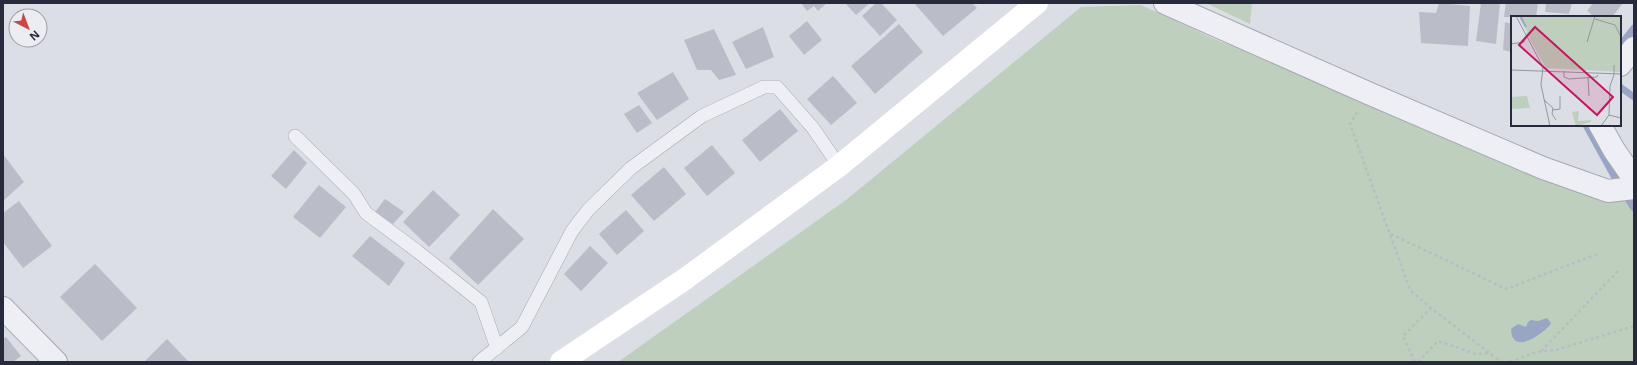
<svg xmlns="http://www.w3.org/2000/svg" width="1637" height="365" viewBox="0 0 1637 365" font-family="'Noto Sans',sans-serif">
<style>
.green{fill:#becfbd}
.water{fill:#98a5c5}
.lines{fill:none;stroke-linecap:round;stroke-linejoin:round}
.stream{stroke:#98a5c5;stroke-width:7}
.building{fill:#babcc8}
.lane-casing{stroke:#a6a8b3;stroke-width:14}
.street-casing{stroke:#a6a8b3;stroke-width:24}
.path{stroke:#babcc4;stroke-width:2.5;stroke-dasharray:3 3;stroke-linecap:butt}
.lane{stroke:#eeeff4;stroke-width:13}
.street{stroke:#eeeff4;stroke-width:22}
.secondary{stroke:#fff;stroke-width:22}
.inset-river{fill:none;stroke:#98a5c5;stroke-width:2}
.inset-road{fill:none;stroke:#9496a2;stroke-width:1}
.view{fill:#c2185b;fill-opacity:0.15;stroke:#c2185b;stroke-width:2}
.inset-edge{fill:none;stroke:#272a3b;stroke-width:2}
</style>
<rect width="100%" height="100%" fill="#dcdee6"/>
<g class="green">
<polygon points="1206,3 1252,3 1250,24"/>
<polygon points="1141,5 1219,41 1368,93 1543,168 1634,188 1634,362 618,362 846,200 1081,7"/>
</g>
<path class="water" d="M1547 318 1551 323 1550 325C1541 335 1512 356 1511 329L1518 324 1526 327 1528 322 1531 320 1538 321Z"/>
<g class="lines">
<g class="stream">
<polyline points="1620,46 1634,28"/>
<polyline points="1620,87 1634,97"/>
<polyline points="1586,125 1618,183 1634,208"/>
</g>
</g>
<g class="building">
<polygon points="801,3 827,3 818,11 814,6 807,11"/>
<polygon points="845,3 870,3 856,15"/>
<polygon points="876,3 881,3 897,20 880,36 862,16"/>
<polygon points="914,3 972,3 977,8 943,36"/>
<polygon points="1439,3 1470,6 1468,46 1421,43 1419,12 1436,13"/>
<polygon points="1481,3 1500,3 1496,44 1476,41"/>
<polygon points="1506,3 1538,3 1536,17 1504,17"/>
<polygon points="1546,3 1572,3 1569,14 1545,12"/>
<polygon points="1593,3 1623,3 1612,17 1595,17 1587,11"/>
<polygon points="807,21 822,40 804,55 789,36"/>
<polygon points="1505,22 1512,24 1512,52 1503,50"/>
<polygon points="899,24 923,52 875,94 851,66"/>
<polygon points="763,27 774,57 746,69 732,42"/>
<polygon points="714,29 736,75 719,80 711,70 697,70 684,40"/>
<polygon points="673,72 689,99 657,120 637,93"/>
<polygon points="833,76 857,103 831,125 807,99"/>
<polygon points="639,105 652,123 637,133 624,114"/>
<polygon points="780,109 798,131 760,162 742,140"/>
<polygon points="712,145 735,173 707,196 684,168"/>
<polygon points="294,150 307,163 286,189 271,176"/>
<polygon points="3,154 24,182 3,201"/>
<polygon points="664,167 686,194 654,221 631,195"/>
<polygon points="319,185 346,207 320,238 293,217"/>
<polygon points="433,190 460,215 429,247 403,222"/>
<polygon points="385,199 404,212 393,224 375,212"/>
<polygon points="19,201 52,246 23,268 3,242 3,213"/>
<polygon points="493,209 524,239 478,285 449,258"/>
<polygon points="626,210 644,231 617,255 599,234"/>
<polygon points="370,236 405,263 389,286 352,256"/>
<polygon points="590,246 608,263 581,291 564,274"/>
<polygon points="95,264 137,308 102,341 60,297"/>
<polygon points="6,337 21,356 13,362 3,362 3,339"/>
<polygon points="167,339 189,362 144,362"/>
</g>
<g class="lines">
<g class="lane-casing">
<g id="lane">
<polyline points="295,136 354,194 366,213 417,251 481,302 497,348"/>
<polyline points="479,362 522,327 572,231 588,210 631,168 702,116 764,87 777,87 813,128 839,166"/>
</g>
</g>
<g class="street-casing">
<g id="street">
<polyline points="1165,3 1368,93 1543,168 1608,191 1634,188"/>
<polyline points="1620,65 1634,48"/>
<polyline points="1600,125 1614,150 1634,179"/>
<polyline points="3,308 56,362"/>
</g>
</g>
<g class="path">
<polyline points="1357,112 1350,124 1410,290 1431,308 1501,362"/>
<polyline points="1391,234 1506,289 1597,254"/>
<polyline points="1541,351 1620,269"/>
<polyline points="1415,362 1403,336 1431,308"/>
<polyline points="1418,362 1438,341 1476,354 1488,353"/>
<polyline points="1510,362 1536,352 1556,350 1634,326"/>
</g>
<use href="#lane" class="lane"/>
<use href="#street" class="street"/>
<polyline class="secondary" points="561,362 685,279 839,166 1037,3"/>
</g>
<g transform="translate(1511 16)">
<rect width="110" height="110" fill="#dcdee6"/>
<path d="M8 0H110L109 56 35 52 16 19V15ZM16 80 19 92 0 93V81ZM68 95 67 105 80 104V106L65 110 61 96Z" fill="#becfbd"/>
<path class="inset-river" d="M9 0 15 11"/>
<path class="inset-road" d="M5 0 32 51 30 69 39 110M84 3 104 9 110 21M76 26 84 0M0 28 13 26 16 19M0 54 110 58M53 55V61L58 63 86 61 87 59M77 61 78 80M33 84 42 92 41 98 45 104M42 94 49 93V80M98 99 110 102M90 110 98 99 99 70 103 59V49"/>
<path class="view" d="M24 11 102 81 86 99 8 29Z"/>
<rect width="110" height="110" class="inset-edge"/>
</g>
<rect width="1637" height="365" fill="none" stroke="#272a3b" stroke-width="8"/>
<g transform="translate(28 28) rotate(138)"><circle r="19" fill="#ebedf3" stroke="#9d9fa9"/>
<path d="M0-3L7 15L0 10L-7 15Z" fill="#c74b45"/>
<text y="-6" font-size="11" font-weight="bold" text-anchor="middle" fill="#272a3b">N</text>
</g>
</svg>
